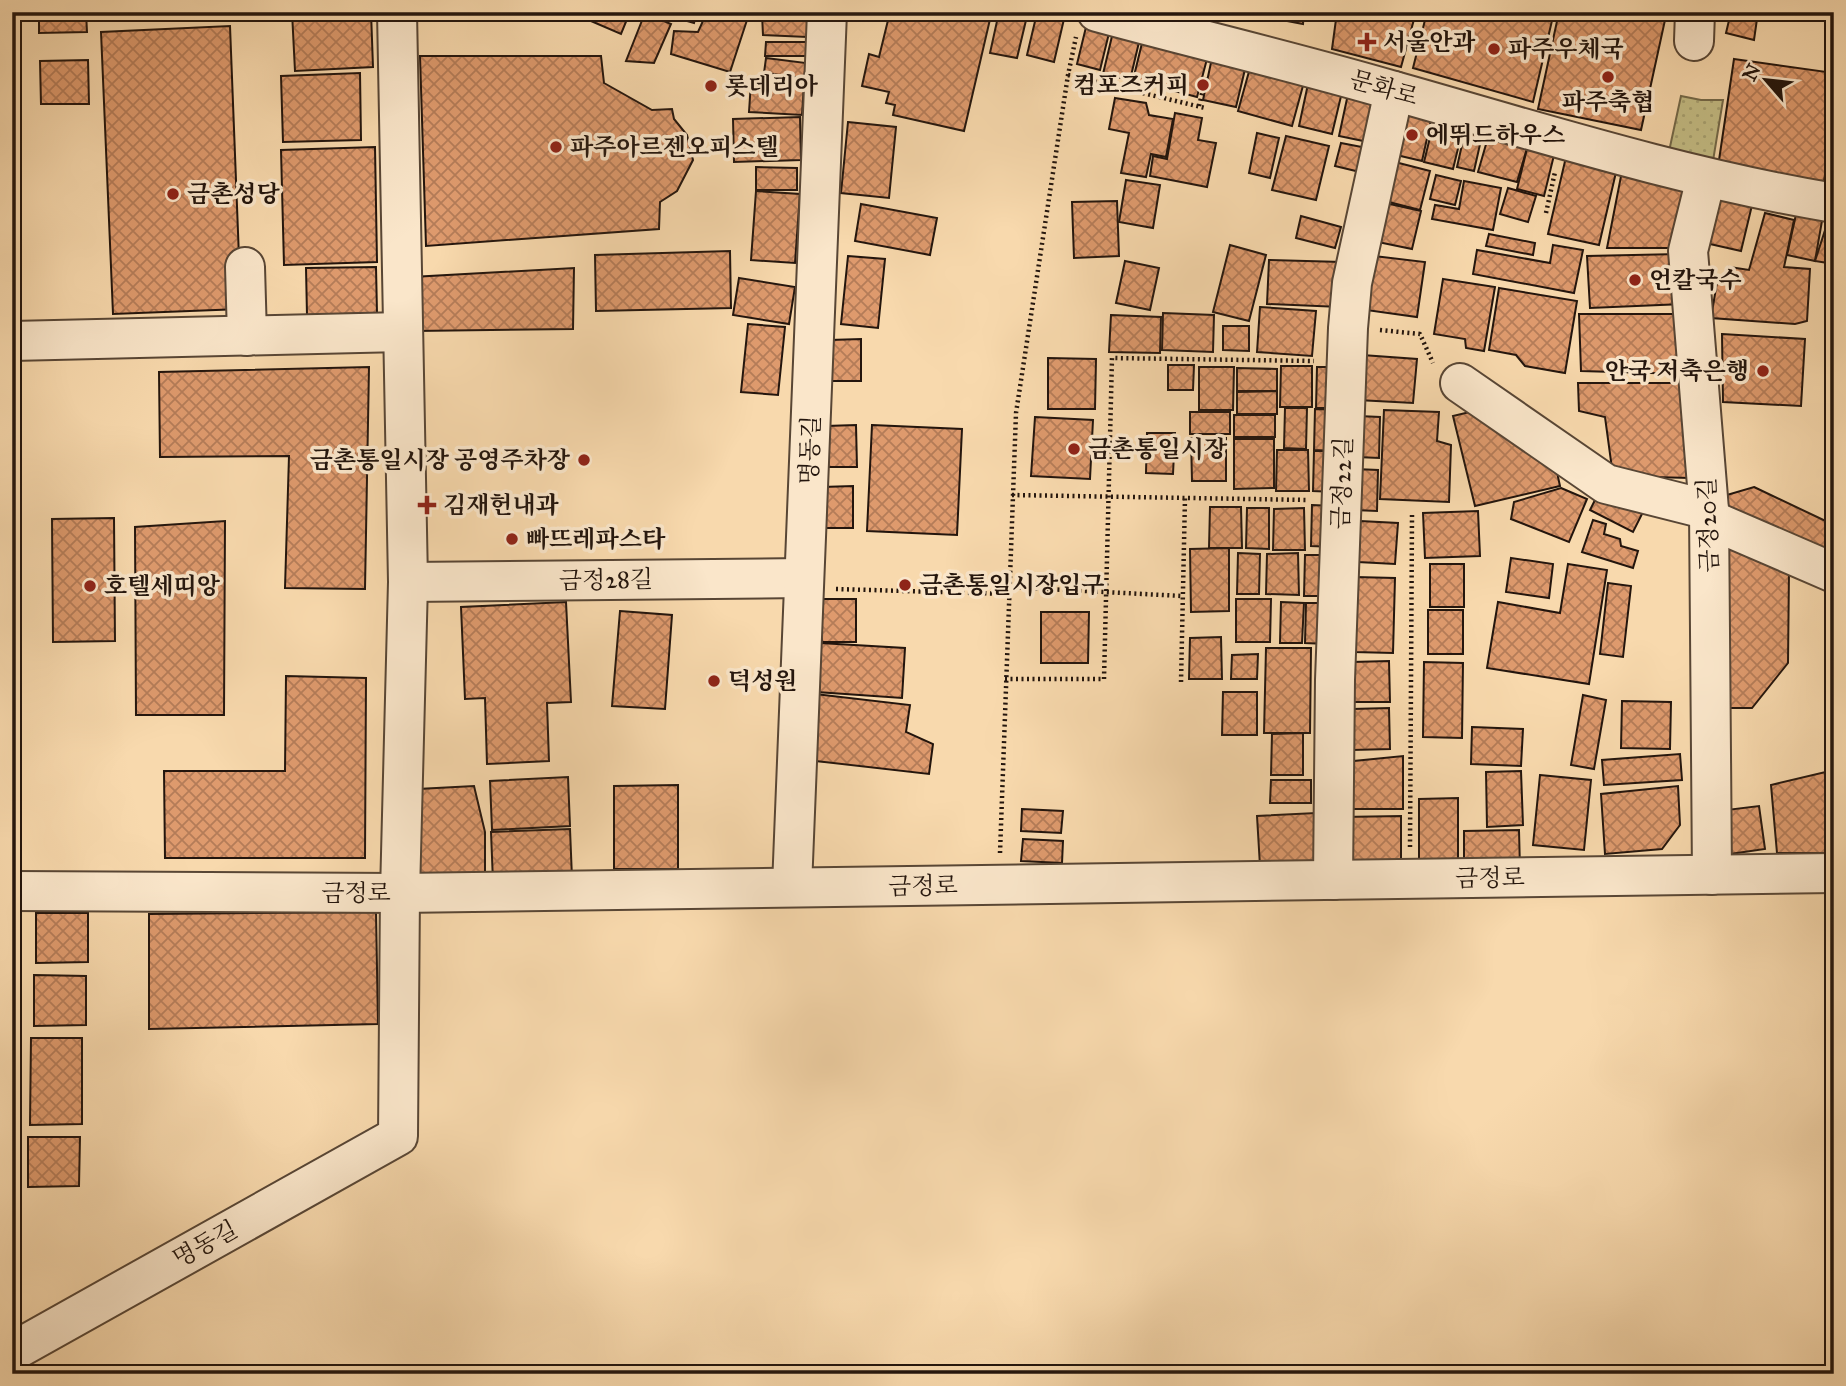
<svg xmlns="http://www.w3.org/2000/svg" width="1846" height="1386" viewBox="0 0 1846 1386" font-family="'IM FELL Great Primer','Noto Serif KR',serif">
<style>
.park{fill:url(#park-dots);stroke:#746949;stroke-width:2}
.building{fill:url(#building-cross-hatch);stroke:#23150d;stroke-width:2}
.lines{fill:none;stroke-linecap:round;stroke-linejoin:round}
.minor-casing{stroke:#584635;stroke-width:42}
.path{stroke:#23150d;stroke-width:4.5;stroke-dasharray:2 3.5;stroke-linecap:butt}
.minor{stroke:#fae6ca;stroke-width:38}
.poi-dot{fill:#8f2418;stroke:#fae6ca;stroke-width:2.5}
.labels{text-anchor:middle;stroke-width:7;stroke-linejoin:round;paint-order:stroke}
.poi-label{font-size:24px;font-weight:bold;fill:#23150d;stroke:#fae6ca;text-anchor:start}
.street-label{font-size:24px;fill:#23150d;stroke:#fae6ca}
</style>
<defs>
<pattern id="park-dots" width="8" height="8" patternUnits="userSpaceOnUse" patternTransform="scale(1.75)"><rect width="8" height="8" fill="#c4bd85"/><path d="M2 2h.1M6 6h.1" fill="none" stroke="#a8a272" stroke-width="1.8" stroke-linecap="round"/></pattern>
<pattern id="building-cross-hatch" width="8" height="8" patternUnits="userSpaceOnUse" patternTransform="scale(1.75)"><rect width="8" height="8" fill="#de9a6d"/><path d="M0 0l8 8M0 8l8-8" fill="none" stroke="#b47c58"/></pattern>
</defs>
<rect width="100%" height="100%" fill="#f8d9ad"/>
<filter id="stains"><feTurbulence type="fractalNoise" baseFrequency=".00286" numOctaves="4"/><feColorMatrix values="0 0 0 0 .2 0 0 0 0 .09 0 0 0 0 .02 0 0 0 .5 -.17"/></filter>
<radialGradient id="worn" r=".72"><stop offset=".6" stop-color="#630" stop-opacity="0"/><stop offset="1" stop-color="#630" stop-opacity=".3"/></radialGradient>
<polygon class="park" points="1681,96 1701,100 1723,100 1712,167 1668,156"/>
<g class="building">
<polygon points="39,12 86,12 87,32 39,33"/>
<polygon points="292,12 371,12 373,67 295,71"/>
<polygon points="570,12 630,12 621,34"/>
<polygon points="656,12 697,12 694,23"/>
<polygon points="707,12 743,12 749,14 730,72 671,54 674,31 698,32"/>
<polygon points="890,12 979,12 991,15 964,131 893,115 895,105 886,103 889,92 862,86 869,54 879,57"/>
<polygon points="999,12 1027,16 1017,58 990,53"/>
<polygon points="1241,12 1304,12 1303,24"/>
<polygon points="1337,12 1416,12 1401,67 1332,49"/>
<polygon points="1427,12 1554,12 1533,102 1413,68"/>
<polygon points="1559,12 1630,12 1665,20 1641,130 1538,109"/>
<polygon points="1731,12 1758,12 1754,40 1726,33"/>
<polygon points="645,13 671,24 654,63 626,61"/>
<polygon points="1037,13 1064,19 1054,62 1027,55"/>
<polygon points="762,14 807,20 807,37 763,35"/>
<polygon points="1087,23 1110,29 1100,70 1077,64"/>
<polygon points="230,26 241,309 113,314 101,32"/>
<polygon points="1113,32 1140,38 1130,80 1103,74"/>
<polygon points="1143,39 1208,55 1197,97 1133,80"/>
<polygon points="766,42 807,42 807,56 765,56"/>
<polygon points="420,56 601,56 604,83 652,110 672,109 674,119 687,135 693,160 677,191 660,202 659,229 426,246"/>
<polygon points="766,58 806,63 804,78 764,73"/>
<polygon points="1212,58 1246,65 1236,107 1203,100"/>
<polygon points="1734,59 1834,73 1834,110 1824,182 1718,167"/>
<polygon points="88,60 89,104 41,104 40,61"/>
<polygon points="1250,68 1304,82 1292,126 1238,111"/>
<polygon points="360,73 361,140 283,142 281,76"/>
<polygon points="751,82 804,85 802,115 749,112"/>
<polygon points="1308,84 1342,92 1332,134 1299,126"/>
<polygon points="1348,94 1382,101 1373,143 1339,136"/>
<polygon points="1115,98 1146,103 1149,115 1173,119 1166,157 1151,154 1146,177 1121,173 1129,133 1109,129"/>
<polygon points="1402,109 1432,116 1422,161 1392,154"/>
<polygon points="1175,113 1202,118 1198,140 1216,143 1207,187 1150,176 1153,156 1167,159"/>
<polygon points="800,117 801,160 734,162 733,119"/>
<polygon points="1434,121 1463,128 1453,169 1424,162"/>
<polygon points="848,122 896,127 889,198 841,193"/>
<polygon points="1466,127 1483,131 1474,171 1457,167"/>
<polygon points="1257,133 1279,138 1270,178 1249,173"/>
<polygon points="1489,134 1528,145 1517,182 1478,172"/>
<polygon points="1286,136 1329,146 1316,200 1272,190"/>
<polygon points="1341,143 1367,148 1360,172 1335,166"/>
<polygon points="1528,145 1555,151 1544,196 1517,189"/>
<polygon points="375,147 377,262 284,265 281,150"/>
<polygon points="1566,157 1617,168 1599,245 1548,234"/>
<polygon points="1391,161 1430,171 1420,210 1381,200"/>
<polygon points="756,167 797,168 797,190 756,190"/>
<polygon points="1622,171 1691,190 1679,248 1607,248"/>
<polygon points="1436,175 1461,181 1455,205 1430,199"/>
<polygon points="1126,180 1160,185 1153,228 1119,222"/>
<polygon points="1464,181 1501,188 1493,230 1432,219 1435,205 1459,209"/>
<polygon points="1508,188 1536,196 1528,222 1500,214"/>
<polygon points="756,191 800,194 795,263 751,260"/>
<polygon points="1712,192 1753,201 1741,251 1701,242"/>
<polygon points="1117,201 1119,256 1074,258 1072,202"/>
<polygon points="1381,202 1421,211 1412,249 1373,241"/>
<polygon points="861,204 937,218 930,255 855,241"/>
<polygon points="1797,210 1823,215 1815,261 1787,255"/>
<polygon points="1765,213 1794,220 1784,267 1810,269 1807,321 1795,324 1711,318 1717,282 1727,284 1729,267 1749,270"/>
<polygon points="1301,216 1341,227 1335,248 1296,238"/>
<polygon points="1829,218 1834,219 1834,264 1815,261"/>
<polygon points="1489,234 1535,243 1533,255 1486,246"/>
<polygon points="1230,245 1266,255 1249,321 1213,312"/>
<polygon points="1553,245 1583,250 1574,293 1473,274 1477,250 1550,263"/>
<polygon points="730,251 731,308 596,311 595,255"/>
<polygon points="1679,254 1683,304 1590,308 1587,256"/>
<polygon points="848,256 885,259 878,328 841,324"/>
<polygon points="1374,256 1425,262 1417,317 1366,310"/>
<polygon points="1269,260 1342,262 1340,307 1267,304"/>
<polygon points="1125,261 1159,268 1150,310 1116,303"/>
<polygon points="376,267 377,313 307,315 306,268"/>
<polygon points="574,268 573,329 415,331 412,277"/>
<polygon points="739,278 795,287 789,324 733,315"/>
<polygon points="1443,279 1495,287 1484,351 1466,348 1465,339 1434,334"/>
<polygon points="1499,288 1577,301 1565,373 1525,366 1516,355 1489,350"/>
<polygon points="1260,307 1316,311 1312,356 1257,352"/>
<polygon points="1163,313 1214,315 1213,352 1162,350"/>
<polygon points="1579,314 1677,314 1684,374 1581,371"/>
<polygon points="1111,315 1161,317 1160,353 1109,352"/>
<polygon points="748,324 785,327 778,395 741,392"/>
<polygon points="1223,326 1249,326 1249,351 1223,350"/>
<polygon points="1722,334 1805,339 1801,406 1723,402"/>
<polygon points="861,339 861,381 829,381 830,340"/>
<polygon points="1362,355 1417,359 1413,403 1358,400"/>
<polygon points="1048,358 1096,359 1095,409 1048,409"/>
<polygon points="1168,365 1194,365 1193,390 1168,390"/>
<polygon points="1281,366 1312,366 1312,407 1280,407"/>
<polygon points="369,367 365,589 285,588 289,456 160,457 159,372"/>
<polygon points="1199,367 1234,367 1233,410 1199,410"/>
<polygon points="1317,367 1339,367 1338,408 1316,408"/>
<polygon points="1237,368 1277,369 1277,391 1237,391"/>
<polygon points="1578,383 1683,383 1690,478 1613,476 1605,417 1579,411"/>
<polygon points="1277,391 1277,414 1237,414 1237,392"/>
<polygon points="1285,408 1307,408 1306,449 1284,448"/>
<polygon points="1315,409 1337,410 1336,451 1314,450"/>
<polygon points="1482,409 1555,463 1560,486 1475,506 1453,416"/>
<polygon points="1384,410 1439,412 1437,441 1451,445 1449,502 1380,499"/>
<rect x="1190" y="412" width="40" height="22"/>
<rect x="1234" y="415" width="41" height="22"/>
<polygon points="1358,416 1380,417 1379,458 1357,457"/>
<polygon points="1035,417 1093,420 1090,479 1031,476"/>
<polygon points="856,425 857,467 825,467 826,426"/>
<polygon points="872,425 962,429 957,535 867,531"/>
<polygon points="1147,433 1175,433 1173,474 1146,473"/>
<polygon points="1191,438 1226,438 1226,481 1192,481"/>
<polygon points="1234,439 1274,439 1274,488 1234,489"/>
<polygon points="1277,450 1308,450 1309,491 1276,491"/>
<polygon points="1314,451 1336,451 1335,492 1313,491"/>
<polygon points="1355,469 1378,470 1377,511 1354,510"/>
<polygon points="853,486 853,528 821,528 822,487"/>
<polygon points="1754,487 1834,525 1834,537 1823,559 1741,519 1720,497"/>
<polygon points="1561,488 1587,499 1569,542 1511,519 1514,502"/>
<polygon points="1601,488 1644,510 1633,532 1590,510"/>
<polygon points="1312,505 1334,506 1334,547 1311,546"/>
<polygon points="1210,507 1241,507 1242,548 1209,548"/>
<polygon points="1247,508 1269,508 1269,549 1246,548"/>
<polygon points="1304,508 1305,550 1273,550 1274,509"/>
<polygon points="1478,511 1480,556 1425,558 1423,513"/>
<polygon points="114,518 115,641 53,642 52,519"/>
<polygon points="1593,520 1606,524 1604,534 1620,539 1621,546 1638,551 1633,568 1582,552"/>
<polygon points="225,521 224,715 136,715 135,527"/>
<polygon points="1360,521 1398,523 1395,564 1358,562"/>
<polygon points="1723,540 1789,571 1788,663 1752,708 1720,708"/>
<polygon points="1229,548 1229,611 1191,612 1190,549"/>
<polygon points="1238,553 1260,554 1259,594 1237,594"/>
<polygon points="1298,553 1299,595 1266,594 1267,554"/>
<polygon points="1305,555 1327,555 1326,596 1304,596"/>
<polygon points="1511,558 1553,564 1549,598 1506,592"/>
<rect x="1430" y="564" width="34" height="43"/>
<polygon points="1568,564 1607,570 1589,684 1487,668 1498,602 1560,613"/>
<polygon points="1355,577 1395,578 1393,653 1354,652"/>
<polygon points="1608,583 1631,586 1623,657 1600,654"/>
<rect x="822" y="599" width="34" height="43"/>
<polygon points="1236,599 1271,599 1270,642 1236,642"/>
<polygon points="566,602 571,702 547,703 549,761 487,764 485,698 465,699 461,607"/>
<polygon points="1281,602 1304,603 1302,643 1280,643"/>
<polygon points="1306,603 1328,603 1327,644 1305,643"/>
<rect x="1428" y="610" width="35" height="44"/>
<polygon points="620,611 672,615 665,709 612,706"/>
<polygon points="1041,612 1089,612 1088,663 1041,663"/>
<polygon points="1221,637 1222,679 1189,679 1190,638"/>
<polygon points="820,643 905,648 902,698 817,692"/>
<polygon points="1266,648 1311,648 1310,733 1264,733"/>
<polygon points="1258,654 1257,679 1231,679 1232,655"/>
<polygon points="1389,661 1390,702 1353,702 1352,662"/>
<polygon points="1424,662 1463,663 1462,738 1423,737"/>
<polygon points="286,676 366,678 365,858 165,858 164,771 285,771"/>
<polygon points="1223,692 1257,692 1257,735 1222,735"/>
<polygon points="815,694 910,705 906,732 933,744 929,774 807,760"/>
<polygon points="1583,695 1606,700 1594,769 1571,765"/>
<polygon points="1622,701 1671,702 1670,749 1621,748"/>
<polygon points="1389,708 1390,749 1352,750 1352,709"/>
<polygon points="1472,727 1523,729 1521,766 1471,764"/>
<polygon points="1303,733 1303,775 1271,775 1272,734"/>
<polygon points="1680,754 1682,780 1604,785 1602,760"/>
<polygon points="1403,756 1403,809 1342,809 1344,762"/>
<polygon points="1834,770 1834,853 1777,853 1771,785"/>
<polygon points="1521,771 1523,825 1487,827 1486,772"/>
<polygon points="1540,775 1591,780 1584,850 1533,845"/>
<polygon points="568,777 570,826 492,830 490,781"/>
<polygon points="1271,780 1311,780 1311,803 1270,803"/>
<polygon points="678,785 678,869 614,869 614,786"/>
<polygon points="474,786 485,832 485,874 428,877 415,869 418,789"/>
<polygon points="1678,786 1680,825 1662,849 1605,854 1601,794"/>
<polygon points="1458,798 1458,866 1419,866 1419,799"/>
<polygon points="1759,806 1765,849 1723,855 1718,811"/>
<polygon points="1022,809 1063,811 1061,833 1021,831"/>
<polygon points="1316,813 1319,862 1260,866 1257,816"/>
<polygon points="1401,816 1401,866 1342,867 1341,817"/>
<polygon points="570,829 572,878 493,882 491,832"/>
<polygon points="1519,830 1520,869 1464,870 1464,831"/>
<polygon points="1023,839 1063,841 1062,863 1021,861"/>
<polygon points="376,912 378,1024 149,1029 149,914"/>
<polygon points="36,913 88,913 88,962 36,963"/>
<polygon points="34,975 86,976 86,1025 34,1026"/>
<polygon points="31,1038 82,1038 82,1124 30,1125"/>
<polygon points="28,1137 80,1137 79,1186 28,1187"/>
</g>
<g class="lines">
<g class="minor-casing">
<g id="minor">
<path d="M1097 12C1196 39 1295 62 1394 91 1539 132 1684 178 1834 203"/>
<polyline points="1694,41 1695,12"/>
<polyline points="1706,178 1688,251 1709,510 1712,875"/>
<polyline points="245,267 247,336"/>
<polyline points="12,341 402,332"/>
<polyline points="1460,383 1606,484 1709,510"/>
<polyline points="1709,519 1834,573"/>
<polyline points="408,582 804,578"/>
<polyline points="1333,880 1335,680 1348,328 1352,283 1394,91"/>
<polyline points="792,887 827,12"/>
<polyline points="12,891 400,893 1834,873"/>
<polyline points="12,1352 398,1136 400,893 408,582 397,12"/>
</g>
</g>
<g class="path">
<polyline points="1068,75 1205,108"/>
<polyline points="1199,106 1206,77"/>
<polyline points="1546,213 1555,172"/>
<polyline points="1380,330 1420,334 1433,363"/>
<polyline points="1012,495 1308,500"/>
<polyline points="1008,587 1182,596"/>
<polyline points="836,589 1008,594"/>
<polyline points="1005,679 1104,679 1112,358 1314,361"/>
<polyline points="1181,682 1185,498"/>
<polyline points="1410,847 1412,515"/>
<polyline points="1000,853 1016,413 1068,75 1076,37"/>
</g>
<use href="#minor" class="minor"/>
</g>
<g class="poi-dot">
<path d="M1363.5 31.5h7v7h7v7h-7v7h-7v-7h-7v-7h7z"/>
<circle cx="1494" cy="49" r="7"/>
<circle cx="1608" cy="77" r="7"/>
<circle cx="1203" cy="85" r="7"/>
<circle cx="711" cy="86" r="7"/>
<circle cx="1412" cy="135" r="7"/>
<circle cx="556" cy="147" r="7"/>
<circle cx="173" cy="194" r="7"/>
<circle cx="1635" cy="280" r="7"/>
<circle cx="1763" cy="371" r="7"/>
<circle cx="1074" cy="449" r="7"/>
<circle cx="584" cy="460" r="7"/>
<path d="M423.5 494.5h7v7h7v7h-7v7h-7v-7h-7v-7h7z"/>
<circle cx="512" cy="539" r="7"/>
<circle cx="905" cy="585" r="7"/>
<circle cx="90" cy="586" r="7"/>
<circle cx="714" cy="681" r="7"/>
</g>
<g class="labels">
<g class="poi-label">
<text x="1383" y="50">서울안과</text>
<text x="1508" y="57">파주우체국</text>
<text x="1189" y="93" text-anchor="end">컴포즈커피</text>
<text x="725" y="94">롯데리아</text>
<text x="1608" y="110" text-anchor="middle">파주축협</text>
<text x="1426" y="143">에뛰드하우스</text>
<text x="570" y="155">파주아르젠오피스텔</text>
<text x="187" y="202">금촌성당</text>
<text x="1649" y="288">언칼국수</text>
<text x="1749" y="379" text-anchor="end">안국 저축은행</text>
<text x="1088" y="457">금촌통일시장</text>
<text x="570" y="468" text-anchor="end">금촌통일시장 공영주차장</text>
<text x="443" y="513">김재헌내과</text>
<text x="526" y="547">빠뜨레파스타</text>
<text x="919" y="593">금촌통일시장입구</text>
<text x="104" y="594">호텔세띠앙</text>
<text x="728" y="689">덕성원</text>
</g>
<g class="street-label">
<text transform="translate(1384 88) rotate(16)" y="8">문화로</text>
<text transform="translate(810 450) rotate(-88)" y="8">명동길</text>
<text transform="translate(1342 483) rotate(-88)" y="8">금정22길</text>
<text transform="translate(1708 525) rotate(-92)" y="8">금정20길</text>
<text transform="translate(606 580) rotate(-1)" y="8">금정28길</text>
<text transform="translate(1490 878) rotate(-1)" y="8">금정로</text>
<text transform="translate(923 886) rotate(-1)" y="8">금정로</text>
<text x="356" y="901">금정로</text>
<text transform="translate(205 1244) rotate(-29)" y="8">명동길</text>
</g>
</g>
<rect width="1846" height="1386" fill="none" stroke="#f8d9ad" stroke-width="42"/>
<rect x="14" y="14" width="1818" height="1358" fill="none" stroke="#23150d" stroke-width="3.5"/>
<rect x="21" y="21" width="1804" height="1344" fill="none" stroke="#23150d" stroke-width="2"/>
<g transform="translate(1766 80) rotate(298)" stroke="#fae6ca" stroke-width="5" paint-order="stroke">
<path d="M0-5L12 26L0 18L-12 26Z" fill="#23150d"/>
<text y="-10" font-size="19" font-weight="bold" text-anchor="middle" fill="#23150d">N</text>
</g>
<rect width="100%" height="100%" filter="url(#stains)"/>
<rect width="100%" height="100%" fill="url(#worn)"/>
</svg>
